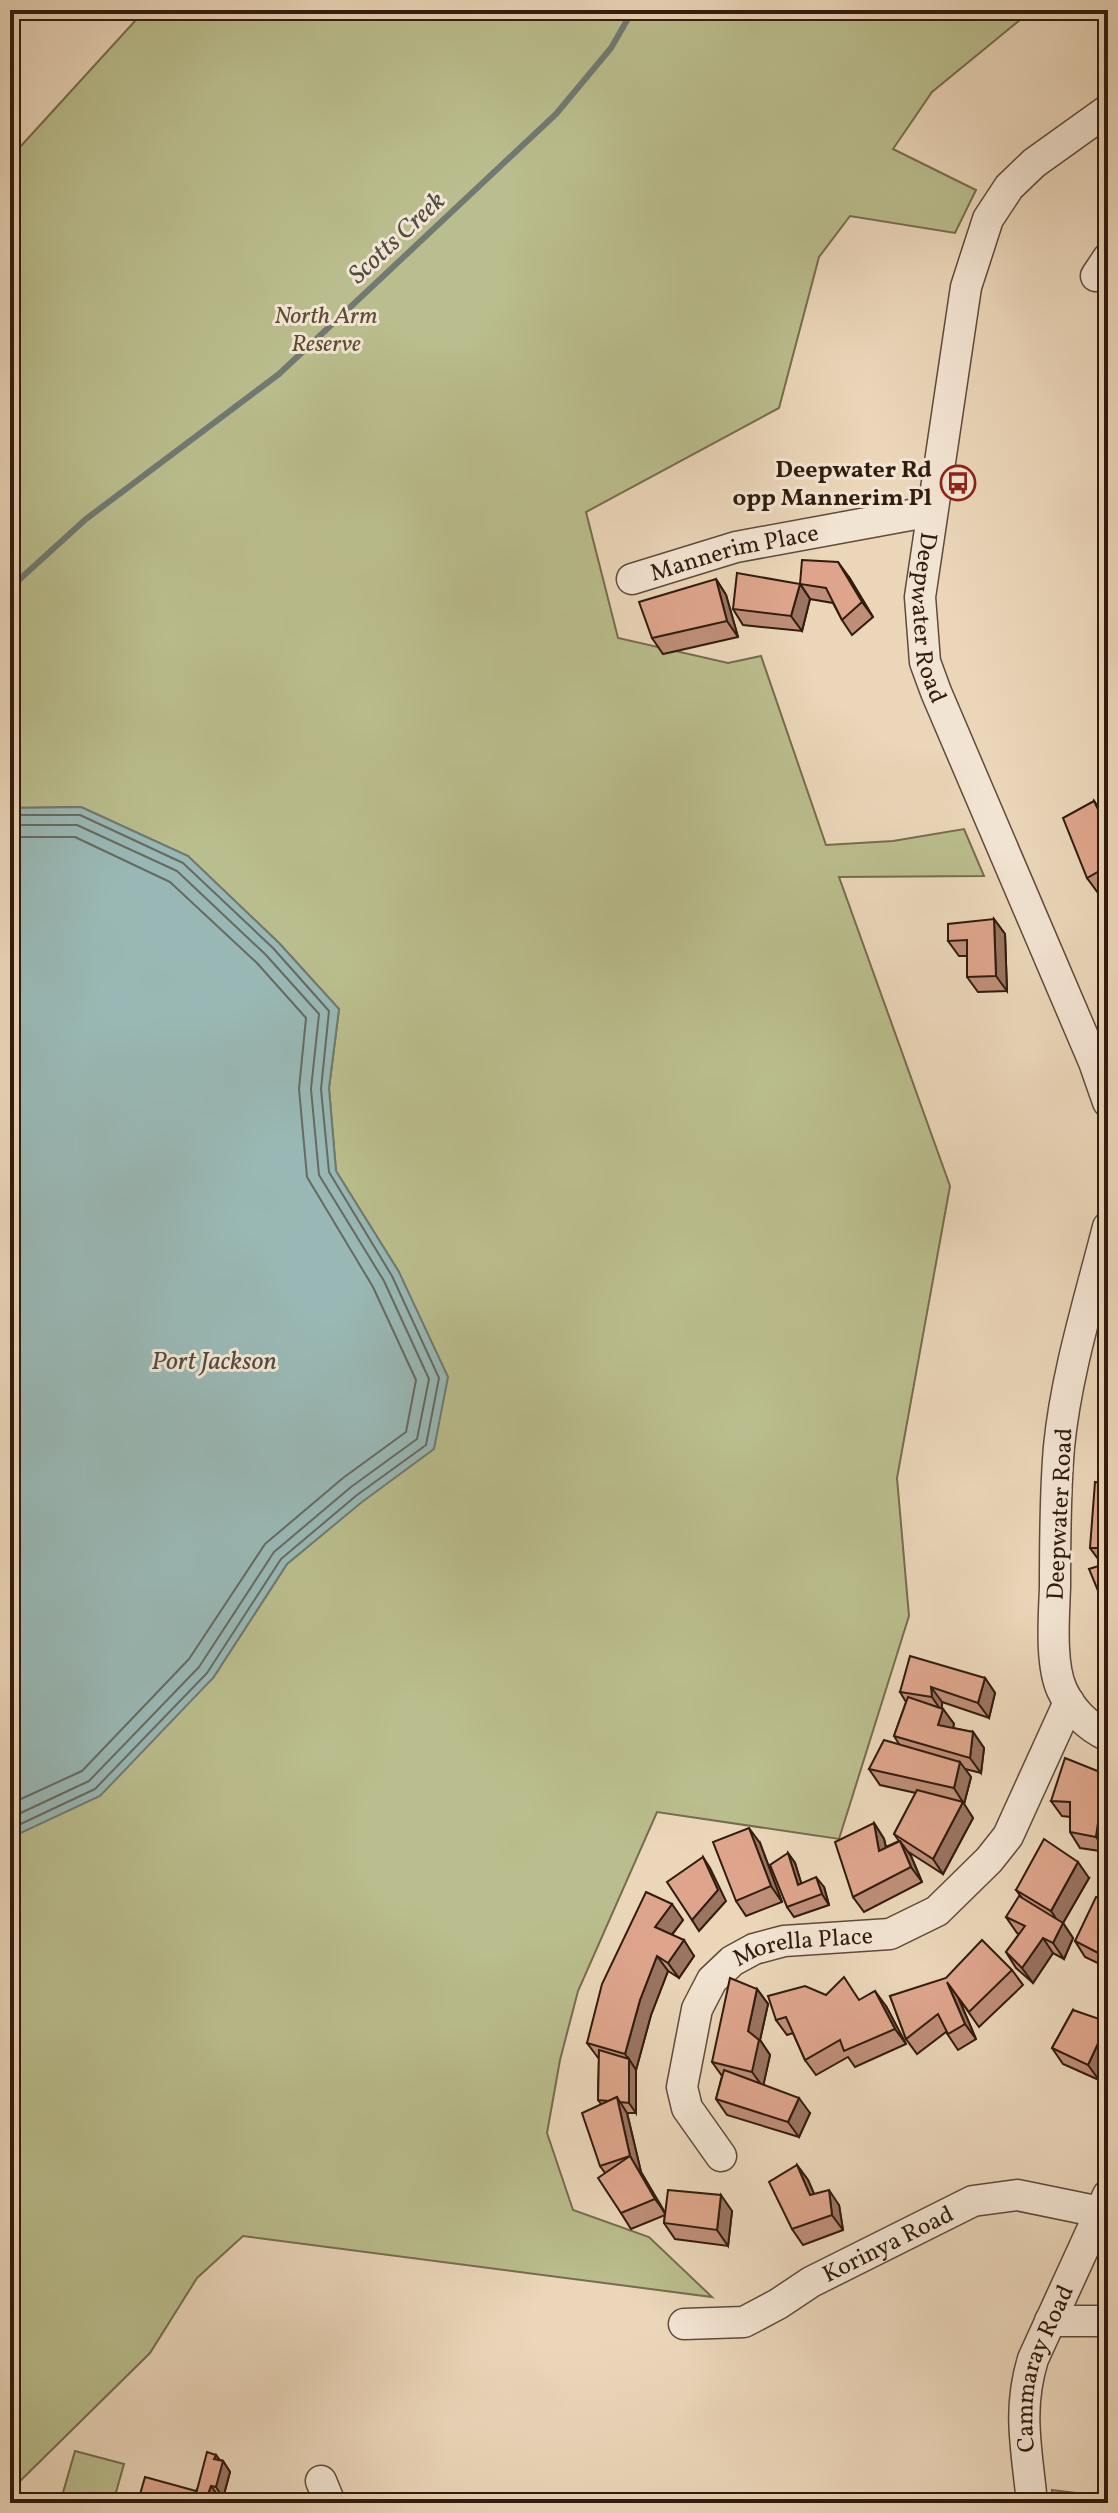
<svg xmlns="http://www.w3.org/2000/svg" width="1118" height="2513" viewBox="0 0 1118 2513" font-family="Vollkorn,serif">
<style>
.green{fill:#babd8d;stroke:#766c4e;stroke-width:2}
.water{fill:#99b8b5;stroke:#707a72;stroke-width:2}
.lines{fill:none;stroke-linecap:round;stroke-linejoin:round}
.shore{stroke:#666a62;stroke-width:2}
.stream{stroke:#707a72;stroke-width:6}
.minor-casing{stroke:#604a39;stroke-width:33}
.minor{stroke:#f2e4d2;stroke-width:30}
.wall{fill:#bf8e78;stroke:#321c0e;stroke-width:2}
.shaded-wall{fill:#9b7462;stroke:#321c0e;stroke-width:2}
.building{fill:#dea58c;stroke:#321c0e;stroke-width:2}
.labels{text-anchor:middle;stroke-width:6;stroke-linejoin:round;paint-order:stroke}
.park-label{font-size:24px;font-style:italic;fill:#5b4c34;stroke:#f2e4d2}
.poi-label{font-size:24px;font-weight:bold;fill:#321c0e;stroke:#f2e4d2;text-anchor:end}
.street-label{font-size:24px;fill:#321c0e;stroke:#f2e4d2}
.water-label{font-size:26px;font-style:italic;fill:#514b40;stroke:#f2e4d2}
</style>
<rect width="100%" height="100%" fill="#ebd6b9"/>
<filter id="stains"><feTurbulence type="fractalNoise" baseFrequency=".0025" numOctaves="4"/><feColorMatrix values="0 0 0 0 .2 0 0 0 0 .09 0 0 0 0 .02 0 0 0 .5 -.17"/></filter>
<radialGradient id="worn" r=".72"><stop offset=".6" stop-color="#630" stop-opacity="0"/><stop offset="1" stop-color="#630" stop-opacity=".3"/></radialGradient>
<g class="green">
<polygon points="145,10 1032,10 932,92 893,149 976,190 955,233 850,216 819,257 779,408 586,512 618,638 728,663 761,656 826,845 893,841 964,829 984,876 839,877 950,1186 897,1478 909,1616 839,1839 657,1812 578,1991 560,2060 547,2133 573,2210 649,2237 712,2297 243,2236 197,2278 150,2353 14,2487 10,2503 10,1838 30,1827 213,1678 287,1564 362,1501 433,1449 399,1272 336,1171 329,1088 339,1009 279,943 188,856 81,807 10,808 10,158"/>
<polygon points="75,2451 124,2464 113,2503 60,2503"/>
<polygon points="1052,2490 1108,2497 1108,2503 1052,2503"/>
</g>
<polygon class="water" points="81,807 188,856 279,943 339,1009 329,1088 336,1171 399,1272 448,1377 434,1449 362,1502 287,1564 213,1678 100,1796 10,1838 10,808"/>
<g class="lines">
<g class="shore">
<polyline points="10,815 80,815 183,863 273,948 329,1011 321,1089 329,1172 392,1276 439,1378 426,1445 357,1495 281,1559 207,1673 95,1789 10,1829"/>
<polyline points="10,825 77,825 177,871 266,955 319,1014 311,1089 319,1175 384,1281 429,1379 417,1439 351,1487 274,1552 199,1667 89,1781 10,1818"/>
<polyline points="10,837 75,837 170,882 257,963 306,1018 299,1089 307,1177 373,1287 416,1380 406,1432 343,1478 265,1544 189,1659 82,1771 10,1804"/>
</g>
<polyline class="stream" points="10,588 86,519 279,374 556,114 611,48 633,10"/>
<g class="minor-casing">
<g id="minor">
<path id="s1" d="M1108 110 1034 163 1009 187 988 219 966 287 920 597 925 662 936 692 1094 1062 1108 1102"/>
<polyline points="1096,276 1108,258"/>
<path id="s2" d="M632 579 736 547 932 511"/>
<path d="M1108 1227C1090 1298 1066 1374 1059 1447 1055 1493 1055 1541 1055 1587 1054 1616 1050 1664 1062 1690 1071 1710 1088 1727 1108 1736"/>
<path id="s3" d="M721 2156 687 2108 682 2087 697 2009 712 1980 732 1961 754 1949 784 1941 890 1934 937 1911 989 1860 1008 1836 1069 1702"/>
<polyline points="1050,2321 1108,2321"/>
<path id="s4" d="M684 2324 744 2322 778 2304 811 2282 973 2201 1017 2195 1100 2212"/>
<polyline points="321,2481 330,2503"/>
<path id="s5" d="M1032 2503C1027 2450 1017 2411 1033 2359L1108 2195"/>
</g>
</g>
<use href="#minor" class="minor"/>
</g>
<g class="wall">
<polygon points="849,577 873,617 852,635 842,620 833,603 810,599 800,584"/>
<polygon points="716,579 726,595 738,637 663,654 652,638"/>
<polygon points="800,584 810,599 802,631 743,625 733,609"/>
<polygon points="1094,801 1108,822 1108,887 1098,893 1087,878"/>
<polygon points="994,919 1005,934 1007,991 978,992 967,977 967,956 959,956 948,941"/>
<polygon points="1108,1484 1108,1563 1101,1563 1090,1548"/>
<polygon points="985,1678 995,1693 989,1718 942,1702 942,1708 954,1724 953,1728 973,1732 984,1748 981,1773 965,1769 971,1777 964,1804 963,1803 973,1818 943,1874 907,1851 911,1856 922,1882 864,1912 853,1897 874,1823 884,1839 886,1847 899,1841 894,1834 916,1793 880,1785 869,1769 899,1744 894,1736 906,1702 900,1692"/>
<polygon points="1108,1778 1108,1843 1107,1852 1080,1848 1070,1832 1070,1817 1062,1816 1051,1801"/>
<polygon points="760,1843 782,1902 746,1916 736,1901"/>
<polygon points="788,1853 795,1863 801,1883 824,1887 829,1905 794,1917 787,1907"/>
<polygon points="1089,1878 1063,1923 1073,1938 1064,1959 1053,1953 1033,1983 1016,1968 1006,1952 1019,1934 1017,1933 1006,1917 1022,1898 1016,1890"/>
<polygon points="1108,1902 1108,1968 1085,1957 1075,1941"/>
<polygon points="683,1920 672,1935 694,1956 679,1978 668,1971 651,2015 636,2070 636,2113 627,2113 641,2172 665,2214 732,2211 728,2246 675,2239 664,2223 665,2215 631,2229 621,2213 605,2173 600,2166 601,2104 598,2100 599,2059 587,2043"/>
<polygon points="1012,1970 1023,1985 979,2027 958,1997 976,2039 958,2050 946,2032 917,2054 906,2039 890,1996"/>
<polygon points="757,1989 768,2004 760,2040 770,2055 763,2085 810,2113 799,2137 727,2115 716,2099 722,2076 712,2062"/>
<polygon points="826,1995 860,2000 886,2006 906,2044 855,2067 848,2057 816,2075 805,2060 793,2033 787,2035 776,2020"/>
<polygon points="1073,2010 1099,2080 1063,2064 1052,2048"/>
<polygon points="797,2165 808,2180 814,2194 839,2205 843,2230 803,2245 792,2229"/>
<polygon points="216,2455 220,2460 223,2461 230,2472 223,2498 218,2496 216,2503 143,2503 139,2498 196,2491"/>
</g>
<g class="shaded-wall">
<polygon points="838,562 849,577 873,617 862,602"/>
<polygon points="716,579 726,595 738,637 727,621"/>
<polygon points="800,584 810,599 802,631 791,616"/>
<polygon points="1094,801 1108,822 1108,830"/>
<polygon points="994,919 1005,934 1007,991 996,976"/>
<polygon points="985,1678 995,1693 989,1718 978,1703"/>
<polygon points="931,1687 942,1702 942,1712 943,1709 954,1724 949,1740 938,1725 942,1712 932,1697"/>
<polygon points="973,1732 984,1748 981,1773 970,1758"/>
<polygon points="960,1762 971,1777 964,1804 954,1788"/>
<polygon points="1105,1774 1108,1778 1108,1843 1107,1852 1096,1837"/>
<polygon points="963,1802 973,1818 943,1874 933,1859"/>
<polygon points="874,1823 884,1839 890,1866 879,1851"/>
<polygon points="749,1828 760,1843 782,1902 771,1886"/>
<polygon points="900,1841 911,1856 922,1882 911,1867"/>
<polygon points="788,1853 795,1863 805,1895 798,1885"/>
<polygon points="703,1857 710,1868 726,1901 699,1931 692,1920"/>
<polygon points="1078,1862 1089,1878 1063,1923 1073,1938 1064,1959 1053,1943 1061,1926 1051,1911"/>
<polygon points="816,1877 824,1887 829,1905 822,1894"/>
<polygon points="672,1904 683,1920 666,1942 655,1927"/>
<polygon points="1043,1938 1053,1953 1033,1983 1022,1968"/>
<polygon points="684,1940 694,1956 679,1978 668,1963"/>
<polygon points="657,1956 668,1971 651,2015 636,2070 625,2054 640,2000"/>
<polygon points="947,1982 958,1997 976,2039 965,2024"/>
<polygon points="757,1989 768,2004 760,2040 770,2055 763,2087 752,2072 748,2031"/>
<polygon points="875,1991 886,2006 906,2044 895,2029"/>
<polygon points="1108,2022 1108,2060 1099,2080 1088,2065"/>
<polygon points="629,2059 636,2070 636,2113 629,2103"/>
<polygon points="617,2097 627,2113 641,2172 666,2214 655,2199 630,2156"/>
<polygon points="799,2098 810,2113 799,2137 788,2122"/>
<polygon points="797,2165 808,2180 821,2210 810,2195"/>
<polygon points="829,2190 839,2205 843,2230 832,2215"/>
<polygon points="721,2195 732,2211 728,2246 717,2230"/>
<polygon points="216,2455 222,2464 223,2461 230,2472 223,2498 216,2487 214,2459"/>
<polygon points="211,2486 218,2496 216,2503 211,2503 207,2497"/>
<polygon points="196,2494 202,2503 193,2503"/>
</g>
<g class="building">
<polygon points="802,560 838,562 862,602 842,620 826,588 800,584"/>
<polygon points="737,573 800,584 791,616 733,609"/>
<polygon points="716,579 727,621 652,638 639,602"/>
<polygon points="1094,801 1108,830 1108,866 1087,878 1063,818"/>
<polygon points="994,919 996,976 967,977 967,940 948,941 948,924"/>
<polygon points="1095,1482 1108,1484 1108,1548 1090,1548"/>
<polygon points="1108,1563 1108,1615 1089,1569"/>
<polygon points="910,1656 985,1678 978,1703 931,1687 932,1697 900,1692"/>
<polygon points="908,1697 943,1709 938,1725 973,1732 970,1758 894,1736"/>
<polygon points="884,1740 960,1762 954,1788 869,1769"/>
<polygon points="1065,1758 1105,1774 1096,1837 1070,1832 1070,1802 1051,1801"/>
<polygon points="917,1790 963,1802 933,1859 894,1834"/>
<polygon points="874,1823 879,1851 900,1841 911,1867 853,1897 835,1842"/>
<polygon points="749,1828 771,1886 736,1901 713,1842"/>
<polygon points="1044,1839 1078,1862 1051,1911 1016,1890"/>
<polygon points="788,1853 798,1885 816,1877 822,1894 787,1907 770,1865"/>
<polygon points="703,1857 718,1890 692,1920 667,1882"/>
<polygon points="646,1892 672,1904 655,1927 684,1940 668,1963 657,1956 640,2000 625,2054 587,2043 602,1984"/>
<polygon points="1019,1896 1063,1923 1053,1943 1043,1938 1022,1968 1006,1952 1025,1926 1006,1917"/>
<polygon points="1096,1897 1108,1902 1108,1958 1075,1941"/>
<polygon points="982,1940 1012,1970 969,2012 947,1982 965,2024 948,2034 938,2014 906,2039 890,1996 946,1978"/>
<polygon points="1108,1969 1108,1994 1100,1983"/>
<polygon points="844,1977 859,2000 875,1991 895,2029 844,2051 840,2040 805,2060 786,2017 776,2020 768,1996 805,1986 826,1995"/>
<polygon points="730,1978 757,1989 748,2031 759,2040 752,2072 712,2062"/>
<polygon points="1108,2001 1108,2017 1102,2012"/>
<polygon points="1073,2010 1108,2022 1088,2065 1052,2048"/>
<polygon points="599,2050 629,2059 629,2103 620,2102 617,2097 609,2101 598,2100"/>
<polygon points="724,2070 799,2098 788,2122 716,2099"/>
<polygon points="617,2097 630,2156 600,2166 582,2113"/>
<polygon points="630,2156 655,2199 621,2213 598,2178"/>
<polygon points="797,2165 810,2195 829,2190 832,2215 792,2229 769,2182"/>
<polygon points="668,2190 721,2195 717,2230 664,2223"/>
<polygon points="207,2452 216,2455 214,2459 223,2461 216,2487 211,2486 207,2497 196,2494"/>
<polygon points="145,2477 196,2491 193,2503 147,2503 148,2500 139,2498"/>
</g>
<defs>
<g id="bus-ring" transform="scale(1.8)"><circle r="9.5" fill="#f2e4d2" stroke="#8f2418" stroke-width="1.5"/><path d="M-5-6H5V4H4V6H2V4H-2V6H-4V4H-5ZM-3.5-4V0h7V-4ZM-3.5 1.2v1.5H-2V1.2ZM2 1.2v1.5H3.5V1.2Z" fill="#8f2418"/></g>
</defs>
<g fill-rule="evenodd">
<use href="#bus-ring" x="958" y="483"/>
</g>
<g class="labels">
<g class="park-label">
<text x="326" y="323">North Arm<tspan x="326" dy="28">Reserve</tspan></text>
</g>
<g class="poi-label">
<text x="932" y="477">Deepwater Rd<tspan x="932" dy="28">opp Mannerim Pl</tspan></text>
</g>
<g class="street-label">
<text dy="8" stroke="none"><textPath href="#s2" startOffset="106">Mannerim Place</textPath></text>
<text dy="8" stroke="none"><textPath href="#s1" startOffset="570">Deepwater Road</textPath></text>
<text transform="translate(1059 1514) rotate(-87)" y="8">Deepwater Road</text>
<text dy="8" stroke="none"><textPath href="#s3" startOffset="294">Morella Place</textPath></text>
<text dy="8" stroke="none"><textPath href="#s4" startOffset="224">Korinya Road</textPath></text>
<text dy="8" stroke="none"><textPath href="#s5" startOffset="138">Cammaray Road</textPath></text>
</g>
<g class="water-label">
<text transform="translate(396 237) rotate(-43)" y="9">Scotts Creek</text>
<text x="214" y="1369">Port Jackson</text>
</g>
</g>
<rect width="1118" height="2513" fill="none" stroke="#ebd6b9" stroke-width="40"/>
<rect x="12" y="12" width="1094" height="2489" fill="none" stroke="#321c0e" stroke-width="4"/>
<rect x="20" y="20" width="1078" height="2473" fill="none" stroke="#321c0e" stroke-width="2"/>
<rect width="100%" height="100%" filter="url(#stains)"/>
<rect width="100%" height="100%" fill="url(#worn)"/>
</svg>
